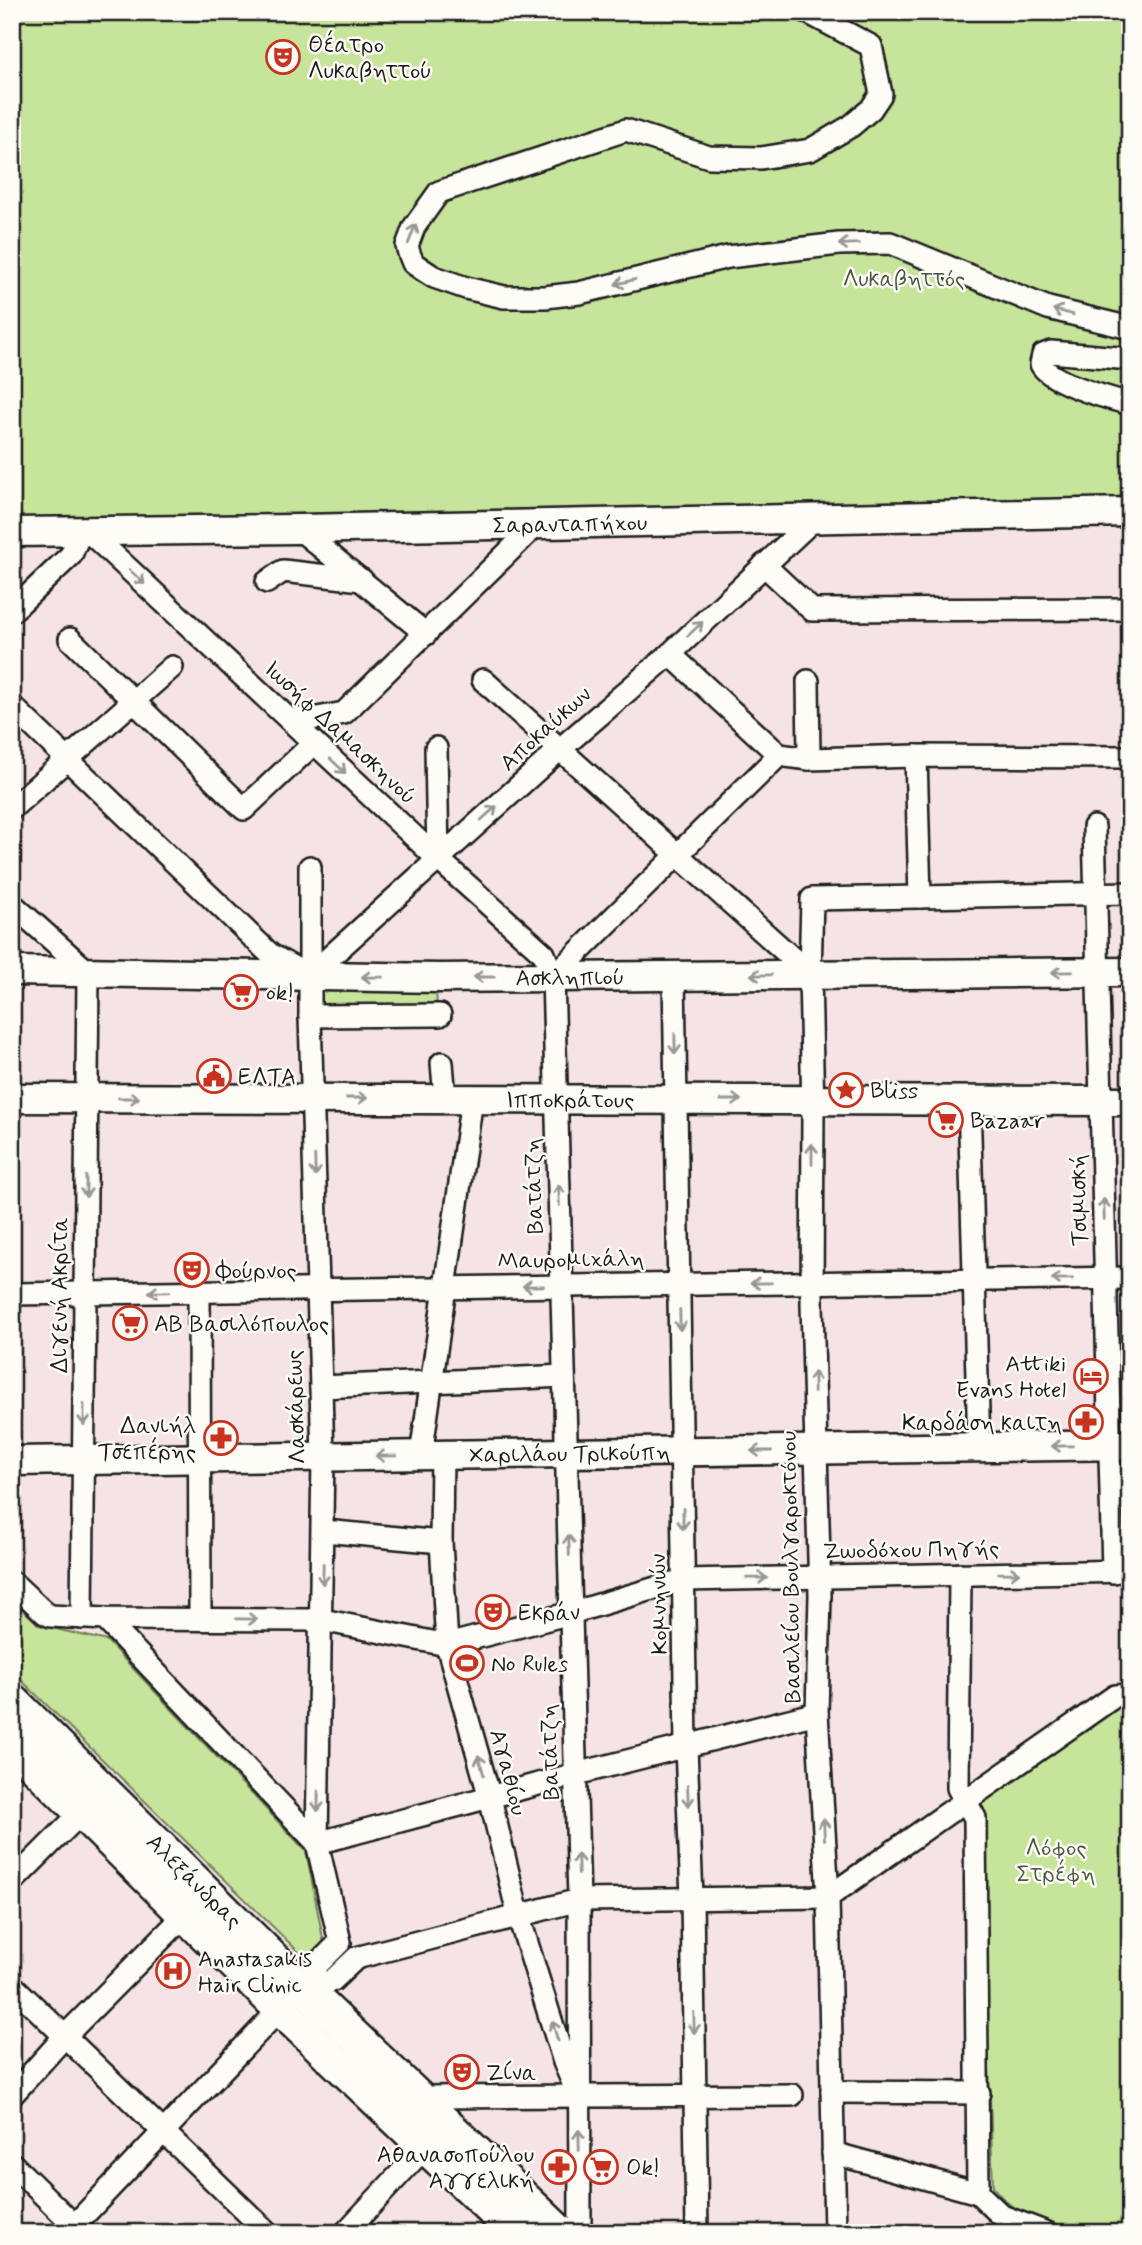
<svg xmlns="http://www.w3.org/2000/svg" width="1142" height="2245" viewBox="0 0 1142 2245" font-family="Mynerve,sans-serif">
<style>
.green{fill:#c7e49b;stroke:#72805c;stroke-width:2}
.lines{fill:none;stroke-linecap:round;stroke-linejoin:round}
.street-casing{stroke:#1c1c1c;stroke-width:26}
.secondary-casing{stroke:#1c1c1c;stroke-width:33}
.primary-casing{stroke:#1c1c1c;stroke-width:37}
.street{stroke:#fdfcf7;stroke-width:21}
.secondary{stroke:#fdfcf7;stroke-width:28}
.primary{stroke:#fdfcf7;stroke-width:32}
.oneway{stroke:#989794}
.labels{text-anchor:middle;stroke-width:5;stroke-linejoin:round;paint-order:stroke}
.poi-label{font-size:23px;fill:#1c1c1c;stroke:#fdfcf7;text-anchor:start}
.park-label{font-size:23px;fill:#4f5842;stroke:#fdfcf7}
.street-label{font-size:23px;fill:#1c1c1c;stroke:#fdfcf7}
</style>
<rect width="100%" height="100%" fill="#f5e3e5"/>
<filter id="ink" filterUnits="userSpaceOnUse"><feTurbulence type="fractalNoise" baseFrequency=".0143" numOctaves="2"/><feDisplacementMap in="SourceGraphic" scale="14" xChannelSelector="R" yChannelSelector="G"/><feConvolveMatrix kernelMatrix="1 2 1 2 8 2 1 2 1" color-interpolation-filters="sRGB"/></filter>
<g filter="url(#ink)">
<g class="green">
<polygon points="12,12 1130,12 1130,503 12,520"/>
<polygon points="317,983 436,984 437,1012 316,1013"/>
<polygon points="12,1599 39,1625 107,1641 306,1851 325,1949 310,1963 12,1671"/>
<path d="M1115 1702H1130V2233C1109 2233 1085 2236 1064 2233 1039 2228 1008 2207 993 2187L980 1797Z"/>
</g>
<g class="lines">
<g class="street-casing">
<g id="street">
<polyline points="807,12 871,46 881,94 871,109 851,126 810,150 761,158 709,157 626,130 439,192 414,227 407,246 409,253 413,263 423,270 434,277 466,288 504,297 545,297 579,293 728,257 839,244 890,243 1048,308 1130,328"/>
<path d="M1130 359 1051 352 1043 355 1041 364C1050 383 1109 398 1130 404"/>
<polyline points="299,529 426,634"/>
<polyline points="87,530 438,859 544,954 553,977 579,1900 580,2233"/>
<polyline points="764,565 812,610 1130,609"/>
<polyline points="267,582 283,571 362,580"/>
<polyline points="12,611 71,555 81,531"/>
<polyline points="70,639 244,809 314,743"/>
<polyline points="670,654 779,755"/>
<polyline points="483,680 810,974"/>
<polyline points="808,681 809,759"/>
<polyline points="12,706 271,955 307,975"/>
<polyline points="289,719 312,719 344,713 537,524"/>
<polyline points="436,748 438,859"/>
<polyline points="779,755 809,759 916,756 1130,757"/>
<polyline points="916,756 920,897"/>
<polyline points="12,808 172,667"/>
<polyline points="1094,827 1113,1572"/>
<polyline points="12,904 88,972 82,1618"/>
<polyline points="674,975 686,1747 692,1898 697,2233"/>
<polyline points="309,976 559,750 670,654 815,518"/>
<polyline points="553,977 779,755"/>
<polyline points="310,1016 440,1015"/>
<polyline points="442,1063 445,1099"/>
<polyline points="969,1100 979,1447"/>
<polyline points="199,1291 200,1618"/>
<polyline points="12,1294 1130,1278"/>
<polyline points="321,1387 564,1376"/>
<polyline points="442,1454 441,1542 447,1645 490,1798 518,1914 564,2062 573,2083"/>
<polyline points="421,1455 472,1099"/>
<polyline points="324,1531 441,1542"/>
<polyline points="960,1574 958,1788 975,1818 978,2193"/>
<polyline points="12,1582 45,1613 51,1616 105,1619 322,1620 447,1645 571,1613 683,1580 1130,1571"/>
<polyline points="105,1619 317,1843 576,1774 817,1713"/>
<polyline points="12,1882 81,1813"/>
<polyline points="828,1897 1115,1696 1130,1695"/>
<polyline points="12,1985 268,2233"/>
<polyline points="307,1991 317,1965 340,1942 317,1843 323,1457 310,1016 310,867"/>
<polyline points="832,2092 979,2093"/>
<polyline points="12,2095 65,2036 185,1915"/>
<polyline points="418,2097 792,2095"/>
<polyline points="833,2153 978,2193 1002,2216 1047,2233"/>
<polyline points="12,2164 82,2233"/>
<polyline points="67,2233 280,2009 307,1991 333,1980 356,1958 579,1900 828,1897"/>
<polyline points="345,2233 425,2147"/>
<polyline points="835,2233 828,1897 817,1713 820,1595 812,1304 813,1113 810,974 812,899 1130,893"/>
</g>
</g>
<g class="secondary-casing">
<g id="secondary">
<path id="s1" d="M12 532 299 529 1130 512"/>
<path id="s2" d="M12 971 440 978 1130 972"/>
<path id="s3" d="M12 1098 1130 1101"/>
<path id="s4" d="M12 1461 1130 1445"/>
</g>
</g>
<g class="primary-casing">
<g id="primary">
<path id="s5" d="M12 1700 287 1972 561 2233"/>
<polyline points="12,1744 280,2009 516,2233"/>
</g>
</g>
<use href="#street" class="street"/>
<use href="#secondary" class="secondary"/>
<use href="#primary" class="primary"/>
</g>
<defs><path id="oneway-shaft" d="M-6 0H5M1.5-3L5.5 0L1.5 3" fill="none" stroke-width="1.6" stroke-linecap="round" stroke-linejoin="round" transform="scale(1.75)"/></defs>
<g class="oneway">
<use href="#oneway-shaft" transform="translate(412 234) rotate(-69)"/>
<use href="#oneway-shaft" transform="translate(849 244) rotate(178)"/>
<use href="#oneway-shaft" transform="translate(625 282) rotate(166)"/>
<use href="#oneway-shaft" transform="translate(1063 312) rotate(-165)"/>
<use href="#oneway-shaft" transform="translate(137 577) rotate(43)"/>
<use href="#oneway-shaft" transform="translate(695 629) rotate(-43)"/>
<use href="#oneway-shaft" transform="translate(338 766) rotate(43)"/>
<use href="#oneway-shaft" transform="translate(489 813) rotate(-42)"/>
<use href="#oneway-shaft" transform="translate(1062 972) rotate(179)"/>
<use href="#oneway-shaft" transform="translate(761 975) rotate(179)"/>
<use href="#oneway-shaft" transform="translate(372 977) rotate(-179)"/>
<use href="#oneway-shaft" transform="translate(484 977) rotate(180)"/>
<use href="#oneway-shaft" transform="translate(675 1044) rotate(89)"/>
<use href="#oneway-shaft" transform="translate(129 1098)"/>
<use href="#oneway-shaft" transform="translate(357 1098)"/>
<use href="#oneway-shaft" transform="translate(731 1100)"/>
<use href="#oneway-shaft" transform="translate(812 1154) rotate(-90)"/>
<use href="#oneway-shaft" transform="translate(315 1166) rotate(89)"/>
<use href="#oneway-shaft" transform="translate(86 1187) rotate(90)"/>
<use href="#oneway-shaft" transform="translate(559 1195) rotate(-92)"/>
<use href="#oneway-shaft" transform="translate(1104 1209) rotate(-91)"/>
<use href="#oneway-shaft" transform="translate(1062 1279) rotate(179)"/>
<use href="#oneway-shaft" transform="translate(761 1283) rotate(179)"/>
<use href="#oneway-shaft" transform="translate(533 1286) rotate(179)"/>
<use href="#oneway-shaft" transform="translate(159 1292) rotate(179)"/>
<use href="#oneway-shaft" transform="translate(680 1320) rotate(89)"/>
<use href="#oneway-shaft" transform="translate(814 1382) rotate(-91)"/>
<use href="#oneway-shaft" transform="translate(84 1415) rotate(90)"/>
<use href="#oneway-shaft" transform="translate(1062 1446) rotate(179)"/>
<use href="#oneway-shaft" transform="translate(761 1451) rotate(180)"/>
<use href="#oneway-shaft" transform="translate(386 1456) rotate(179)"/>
<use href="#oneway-shaft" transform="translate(683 1519) rotate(90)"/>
<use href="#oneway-shaft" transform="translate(569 1545) rotate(-92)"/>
<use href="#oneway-shaft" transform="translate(1009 1573) rotate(-1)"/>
<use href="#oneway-shaft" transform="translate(323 1574) rotate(91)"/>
<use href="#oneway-shaft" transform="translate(757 1578) rotate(-1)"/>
<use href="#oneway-shaft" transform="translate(247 1619) rotate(1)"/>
<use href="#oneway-shaft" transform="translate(481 1765) rotate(-106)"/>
<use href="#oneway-shaft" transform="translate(688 1796) rotate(87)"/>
<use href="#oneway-shaft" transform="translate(318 1801) rotate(91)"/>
<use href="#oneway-shaft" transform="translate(824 1829) rotate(-93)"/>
<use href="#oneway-shaft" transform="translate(578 1864) rotate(-92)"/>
<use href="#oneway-shaft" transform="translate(694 2023) rotate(89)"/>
<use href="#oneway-shaft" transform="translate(555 2031) rotate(-107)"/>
<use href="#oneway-shaft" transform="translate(579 2140) rotate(-91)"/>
</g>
</g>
<defs>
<g id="theatre-ring" transform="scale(1.75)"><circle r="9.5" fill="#fdfcf7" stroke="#c8321e" stroke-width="1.5"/><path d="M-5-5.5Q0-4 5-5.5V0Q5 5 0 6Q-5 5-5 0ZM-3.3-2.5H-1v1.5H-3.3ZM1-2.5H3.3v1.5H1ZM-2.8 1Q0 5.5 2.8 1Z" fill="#c8321e"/></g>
<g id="supermarket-ring" transform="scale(1.75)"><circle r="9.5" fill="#fdfcf7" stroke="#c8321e" stroke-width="1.5"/><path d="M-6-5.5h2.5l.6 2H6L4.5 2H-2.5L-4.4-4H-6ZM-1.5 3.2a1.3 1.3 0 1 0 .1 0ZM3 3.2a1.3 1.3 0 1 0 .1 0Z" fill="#c8321e"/></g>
<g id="civic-ring" transform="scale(1.75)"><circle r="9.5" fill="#fdfcf7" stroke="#c8321e" stroke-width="1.5"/><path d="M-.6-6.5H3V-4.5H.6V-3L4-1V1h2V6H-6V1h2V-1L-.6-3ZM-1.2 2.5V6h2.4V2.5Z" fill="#c8321e"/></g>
<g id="sight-ring" transform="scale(1.75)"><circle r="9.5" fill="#fdfcf7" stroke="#c8321e" stroke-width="1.5"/><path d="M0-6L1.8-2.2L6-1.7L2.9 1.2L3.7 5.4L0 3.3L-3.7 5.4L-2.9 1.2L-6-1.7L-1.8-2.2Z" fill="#c8321e"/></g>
<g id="hotel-ring" transform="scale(1.75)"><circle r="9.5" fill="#fdfcf7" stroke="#c8321e" stroke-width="1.5"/><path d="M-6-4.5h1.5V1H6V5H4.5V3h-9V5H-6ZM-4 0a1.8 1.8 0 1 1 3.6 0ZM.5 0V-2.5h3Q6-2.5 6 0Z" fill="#c8321e"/></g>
<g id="pharmacy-ring" transform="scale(1.75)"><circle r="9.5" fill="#fdfcf7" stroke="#c8321e" stroke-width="1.5"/><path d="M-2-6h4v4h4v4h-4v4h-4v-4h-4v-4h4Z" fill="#c8321e"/></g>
<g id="stadium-ring" transform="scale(1.75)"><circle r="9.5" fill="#fdfcf7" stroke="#c8321e" stroke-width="1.5"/><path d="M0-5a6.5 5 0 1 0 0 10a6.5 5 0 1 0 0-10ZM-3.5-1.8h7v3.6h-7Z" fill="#c8321e"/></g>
<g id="hospital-ring" transform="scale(1.75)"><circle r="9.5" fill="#fdfcf7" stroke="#c8321e" stroke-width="1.5"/><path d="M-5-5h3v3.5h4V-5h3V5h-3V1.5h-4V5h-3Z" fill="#c8321e"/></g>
</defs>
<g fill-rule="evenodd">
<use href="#theatre-ring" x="283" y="57"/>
<use href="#supermarket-ring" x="241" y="992"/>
<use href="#civic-ring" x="214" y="1076"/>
<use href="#sight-ring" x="846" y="1090"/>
<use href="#supermarket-ring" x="946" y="1120"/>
<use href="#theatre-ring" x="192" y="1270"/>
<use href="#supermarket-ring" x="130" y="1323"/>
<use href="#hotel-ring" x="1091" y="1376"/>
<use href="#pharmacy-ring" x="1086" y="1422"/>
<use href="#pharmacy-ring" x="221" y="1438"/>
<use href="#theatre-ring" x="493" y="1612"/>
<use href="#stadium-ring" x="467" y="1663"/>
<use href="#hospital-ring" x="173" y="1971"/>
<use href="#theatre-ring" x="462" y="2072"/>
<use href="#pharmacy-ring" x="559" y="2167"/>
<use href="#supermarket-ring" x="601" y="2167"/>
</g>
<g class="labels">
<g class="poi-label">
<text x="308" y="52">Θέατρο<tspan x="308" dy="26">Λυκαβηττού</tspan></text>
<text x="266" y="1000">ok!</text>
<text x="238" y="1084">ΕΛΤΑ</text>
<text x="870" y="1098">Bliss</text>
<text x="970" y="1128">Bazaar</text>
<text x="216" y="1278">Φούρνος</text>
<text x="154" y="1331">ΑΒ Βασιλόπουλος</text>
<text x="1066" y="1371" text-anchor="end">Attiki<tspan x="1066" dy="26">Evans Hotel</tspan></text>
<text x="1062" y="1430" text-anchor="end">Καρδάση καιτη</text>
<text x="196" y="1433" text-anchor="end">Δανιήλ<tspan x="196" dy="26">Τσεπέρης</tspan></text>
<text x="518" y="1620">Εκράν</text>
<text x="491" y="1671">No Rules</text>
<text x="198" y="1966">Anastasakis<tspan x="198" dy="26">Hair Clinic</tspan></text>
<text x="486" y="2080">Ζίνα</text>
<text x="534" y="2162" text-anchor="end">Αθανασοπούλου<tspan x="534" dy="26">Αγγελική</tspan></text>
<text x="626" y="2175">Ok!</text>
</g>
<g class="park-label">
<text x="904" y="286">Λυκαβηττός</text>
<text x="1056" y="1855">Λόφος<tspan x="1056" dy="26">Στρέφη</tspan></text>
</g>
<g class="street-label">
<text dy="8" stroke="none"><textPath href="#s1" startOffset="558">Σαρανταπήχου</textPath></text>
<text transform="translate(545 728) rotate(-42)" y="8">Αποκαύκων</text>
<text transform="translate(341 732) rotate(43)" y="8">Ιωσήφ Δαμασκηνού</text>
<text dy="8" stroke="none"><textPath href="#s2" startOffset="558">Ασκληπιού</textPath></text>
<text dy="8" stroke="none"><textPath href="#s3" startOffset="558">Ιπποκράτους</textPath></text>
<text transform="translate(533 1186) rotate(-92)" y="8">Βατάτζη</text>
<text transform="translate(1078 1200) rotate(-91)" y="8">Τσιμισκή</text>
<text transform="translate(571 1259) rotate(-1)" y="8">Μαυρομιχάλη</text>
<text transform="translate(59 1295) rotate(-90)" y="8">Διγενή Ακρίτα</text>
<text transform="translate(295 1407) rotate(-92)" y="8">Λασκάρεως</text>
<text dy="8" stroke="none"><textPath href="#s4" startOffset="558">Χαριλάου Τρικούπη</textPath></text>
<text transform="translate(911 1549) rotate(-1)" y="8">Ζωοδόχου Πηγής</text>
<text transform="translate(790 1567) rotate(-91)" y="8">Βασιλείου Βουλγαροκτόνου</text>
<text transform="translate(658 1604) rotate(-91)" y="8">Κομνηνών</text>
<text transform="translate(549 1752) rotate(-92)" y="8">Βατάτζη</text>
<text transform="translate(509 1772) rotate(75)" y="8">Αγαθίου</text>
<text dy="8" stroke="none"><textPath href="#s5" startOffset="257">Αλεξάνδρας</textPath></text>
</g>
</g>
<rect width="1142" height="2245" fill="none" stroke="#fdfcf7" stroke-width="42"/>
<rect x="21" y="21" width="1100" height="2203" fill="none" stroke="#1c1c1c" stroke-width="2.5" filter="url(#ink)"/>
</svg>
